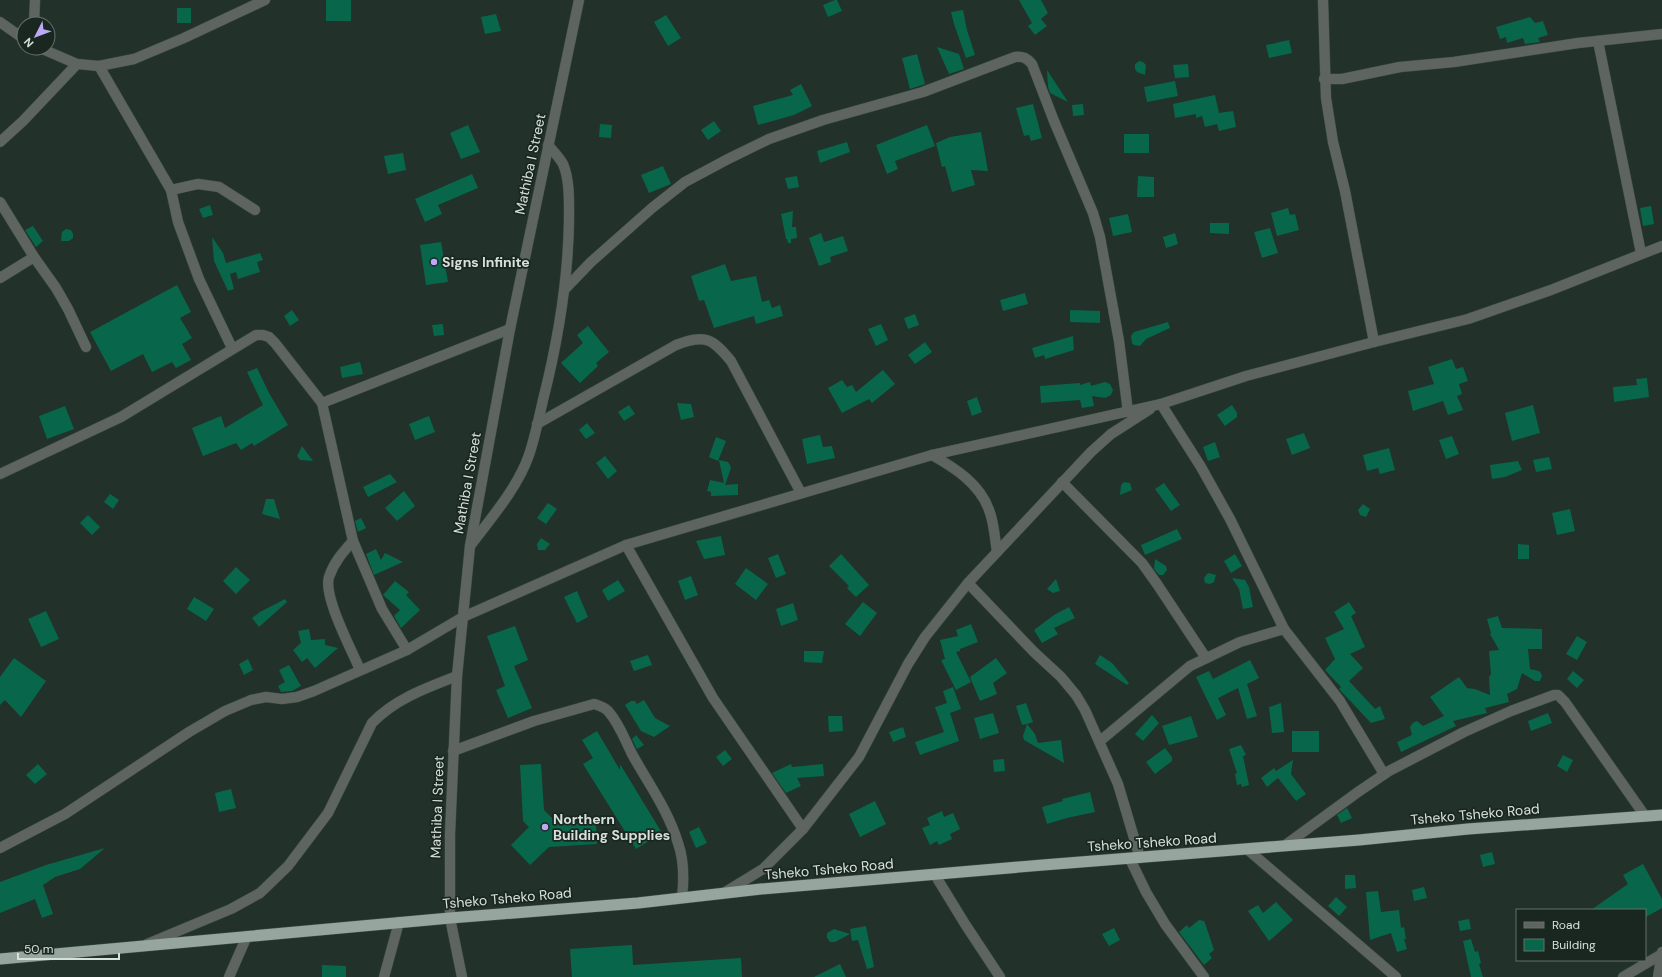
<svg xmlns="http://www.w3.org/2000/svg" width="1662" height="977" viewBox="0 0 1662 977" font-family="'DM Sans',sans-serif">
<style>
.building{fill:#08674a}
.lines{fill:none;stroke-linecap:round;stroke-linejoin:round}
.minor-casing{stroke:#3f4d46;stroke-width:11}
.tertiary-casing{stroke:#3f4d46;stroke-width:11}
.trunk-casing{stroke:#3f4d46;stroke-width:12}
.minor{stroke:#5e6561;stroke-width:10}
.tertiary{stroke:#5e6561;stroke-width:10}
.trunk{stroke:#96a69e;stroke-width:11}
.poi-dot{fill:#baaaf6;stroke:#192720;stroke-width:1.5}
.labels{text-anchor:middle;stroke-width:3.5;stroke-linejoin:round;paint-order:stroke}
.street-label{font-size:14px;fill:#d7e0db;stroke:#192720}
.poi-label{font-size:14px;font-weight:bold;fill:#d7e0db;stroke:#192720;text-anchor:start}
</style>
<rect width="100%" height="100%" fill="#22312a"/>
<g class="building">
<rect x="326" y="0" width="25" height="21"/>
<polygon points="835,0 837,0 842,11 828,17 823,5"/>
<polygon points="1019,0 1041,0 1048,13 1041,19 1047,26 1035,35 1028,26 1032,23"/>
<rect x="177" y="8" width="14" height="15"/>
<polygon points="963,10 967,30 975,55 966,58 954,24 951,12"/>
<polygon points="496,14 501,31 485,34 481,17"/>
<polygon points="666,15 681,38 668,46 654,22"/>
<polygon points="1530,17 1535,23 1543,21 1548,35 1538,38 1540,42 1525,44 1523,38 1507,43 1506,37 1500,39 1496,27"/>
<polygon points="1289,40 1292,53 1269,58 1266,45"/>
<polygon points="937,47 959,54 964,69 949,74"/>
<polygon points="917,54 925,84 910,89 902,58"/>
<polygon points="1139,61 1143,62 1146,65 1145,75 1137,72 1135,69 1135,64"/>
<polygon points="1188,64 1189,77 1175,78 1173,65"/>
<polygon points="1047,70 1068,102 1050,93 1048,87"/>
<polygon points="1175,81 1178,96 1147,102 1144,87"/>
<polygon points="801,84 812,106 794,115 758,125 753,106 793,95 790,90"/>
<polygon points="1215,95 1219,113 1233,111 1236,127 1219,131 1217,124 1205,127 1202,116 1196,118 1196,114 1175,118 1173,104"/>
<polygon points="1033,104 1042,138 1031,141 1029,135 1024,136 1016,108"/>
<polygon points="1083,104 1084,115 1073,116 1072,105"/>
<polygon points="714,121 721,131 708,140 701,130"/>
<polygon points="600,124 612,125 611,138 599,137"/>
<polygon points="468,125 480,152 461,159 450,133"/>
<polygon points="927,125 935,146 895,161 898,169 887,174 876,145"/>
<polygon points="981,132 988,171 971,170 975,185 952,192 945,166 942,167 936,143 950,137"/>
<rect x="1124" y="134" width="25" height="19"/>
<polygon points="847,142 850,152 820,163 817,151"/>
<polygon points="403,153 406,170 388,174 384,156"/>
<polygon points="663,166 671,184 649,193 641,175"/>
<polygon points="472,174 478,188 438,205 442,214 425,222 415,199"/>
<polygon points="797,176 799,187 788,189 785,178"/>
<polygon points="1138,176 1154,177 1154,197 1137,197"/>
<polygon points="210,205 213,215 203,218 199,209"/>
<polygon points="1651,206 1654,224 1643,226 1640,208"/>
<polygon points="1288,208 1290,215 1295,214 1299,230 1277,236 1271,213"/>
<polygon points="793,211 792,227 796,227 797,238 791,239 791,243 788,243 787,239 786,239 781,214"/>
<polygon points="1128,214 1132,232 1113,236 1109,218"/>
<polygon points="1210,223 1229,223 1229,234 1210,233"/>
<polygon points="33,226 43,241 36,247 25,230"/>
<polygon points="1270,228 1278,253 1262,258 1254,232"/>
<polygon points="66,229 71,230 73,234 73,238 69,241 61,241 62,232"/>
<polygon points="821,233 824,242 843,236 848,251 830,257 831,262 819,266 809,238"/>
<polygon points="1175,233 1178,244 1166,248 1163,237"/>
<polygon points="212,237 223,253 226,263 260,253 263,260 257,262 260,272 238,279 236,272 230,274 234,289 228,291 214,261"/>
<polygon points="441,242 448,282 426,285 420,245"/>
<polygon points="725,264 731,281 756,276 762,302 769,300 772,308 780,305 783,316 756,324 754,316 714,328 704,300 699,301 691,276"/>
<polygon points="177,285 191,312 180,318 192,338 182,344 191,360 176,368 172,362 152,372 143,354 111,371 90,332"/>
<polygon points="1025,293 1028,304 1003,311 1000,300"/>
<polygon points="292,310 299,320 290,326 284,316"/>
<polygon points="1070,310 1100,311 1100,323 1070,322"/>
<polygon points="915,314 919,325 908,329 904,318"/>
<polygon points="1168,322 1170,328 1146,339 1140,346 1134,345 1132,343 1131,336 1134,332"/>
<polygon points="443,324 444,335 434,336 432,325"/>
<polygon points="881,324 888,340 876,346 868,329"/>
<polygon points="588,326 609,352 596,363 598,366 580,383 561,363 583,343 577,335"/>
<polygon points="1073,336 1074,350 1045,359 1044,355 1035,358 1032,348"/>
<polygon points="925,342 932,352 915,364 908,355"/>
<polygon points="1452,359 1456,369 1463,367 1468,381 1459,384 1462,394 1457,396 1463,410 1448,415 1443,401 1413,411 1408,391 1434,384 1428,367"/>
<polygon points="360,362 363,374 342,378 340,367"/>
<polygon points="257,368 269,393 288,425 254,446 252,443 241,450 236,443 203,456 192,428 221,416 225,428 263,405 247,372"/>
<polygon points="883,370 895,384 872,403 869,399 842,413 828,388 842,380 847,387 852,385 856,392"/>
<polygon points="1647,378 1649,397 1614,402 1613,387 1637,385 1636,379"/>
<polygon points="1090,382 1091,386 1105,382 1110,384 1113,390 1111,395 1105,398 1092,396 1094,406 1082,408 1080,400 1041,403 1040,386 1080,383 1080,385"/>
<polygon points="977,397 982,412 972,416 967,401"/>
<polygon points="677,403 691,404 694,417 681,420"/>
<polygon points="629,405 635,414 624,421 618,412"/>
<polygon points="1232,405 1237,413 1237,417 1225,426 1217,415"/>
<polygon points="1533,405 1540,433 1512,441 1505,413"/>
<polygon points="65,406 74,429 47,439 39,416"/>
<polygon points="429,416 435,432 415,440 409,424"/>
<polygon points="587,423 595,433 586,439 579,430"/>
<polygon points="1304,433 1310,448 1292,455 1286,439"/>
<polygon points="820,435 823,447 832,446 835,458 807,464 802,439"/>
<polygon points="1452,436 1459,454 1446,459 1439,440"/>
<polygon points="716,437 726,441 718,461 709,457"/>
<polygon points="1215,442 1220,457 1208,461 1203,447"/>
<polygon points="302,446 313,461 300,460 297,456"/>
<polygon points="1389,448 1395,470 1380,474 1378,468 1367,471 1363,455"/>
<polygon points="605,456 617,471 608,479 596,463"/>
<polygon points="1549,457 1552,469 1536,472 1533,460"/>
<polygon points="719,460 728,462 730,465 731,468 725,485 738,484 738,495 711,496 711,492 707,491 710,480 724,483"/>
<polygon points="1518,461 1522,470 1505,477 1492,479 1490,465"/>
<polygon points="390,474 397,482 368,497 363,487"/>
<polygon points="1124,482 1130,483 1132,490 1120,495 1121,485"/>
<polygon points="1164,483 1180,505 1171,511 1155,489"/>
<polygon points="404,491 415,506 397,521 385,508"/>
<polygon points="110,494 119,500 113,509 104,502"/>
<polygon points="266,499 274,499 280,519 262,514"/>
<polygon points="548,503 557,509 546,524 537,518"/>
<polygon points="1363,504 1370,509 1366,517 1360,515 1358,510"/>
<polygon points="1570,509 1575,531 1557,535 1552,513"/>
<polygon points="88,515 100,527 92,535 80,523"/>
<polygon points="361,518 366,528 358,532 355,521"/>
<polygon points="1177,529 1182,539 1145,555 1141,545"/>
<polygon points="721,536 725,555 704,559 696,541"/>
<polygon points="541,538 550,544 545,550 538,550 537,544"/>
<polygon points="1518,544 1529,545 1529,559 1518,559"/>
<polygon points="376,549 381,560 385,553 403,562 374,575 366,554"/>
<polygon points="778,554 786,574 776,578 768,558"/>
<polygon points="841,554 869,585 856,597 847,588 849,586 829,566"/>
<polygon points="1235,554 1242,566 1231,573 1224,561"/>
<polygon points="1155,559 1166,566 1167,570 1163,575 1159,575 1154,569"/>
<polygon points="236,567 250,580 236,594 223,581"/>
<polygon points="746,568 768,584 756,600 735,584"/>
<polygon points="1208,573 1216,575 1214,582 1210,584 1205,583 1204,578"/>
<polygon points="691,576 698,595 685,600 678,581"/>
<polygon points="1232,578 1245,580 1249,587 1253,607 1243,609 1239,589"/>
<polygon points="1056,579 1060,591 1053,593 1047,589"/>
<polygon points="618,580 625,591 608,601 602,590"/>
<polygon points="395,581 409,592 406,595 420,610 401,628 394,616 400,610 383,595"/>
<polygon points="577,591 588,617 577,623 564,597"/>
<polygon points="194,597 214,609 206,621 187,609"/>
<polygon points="285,599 287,602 259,627 252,618 260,612"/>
<polygon points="863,602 877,613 860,636 845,624"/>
<polygon points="1349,602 1356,613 1351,616 1365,647 1350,654 1363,668 1349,681 1375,709 1380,706 1385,719 1371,723 1339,689 1341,687 1325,670 1335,659 1325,638 1344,629 1334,612"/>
<polygon points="793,603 798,620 781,626 776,609"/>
<polygon points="1069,607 1075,618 1054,628 1058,634 1042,643 1034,630 1054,615"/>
<polygon points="46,611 59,639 41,647 28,619"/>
<polygon points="1498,616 1502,628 1542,629 1542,649 1528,649 1530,669 1539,671 1541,673 1542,676 1540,681 1535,681 1522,673 1517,689 1507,694 1509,702 1485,708 1487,713 1453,721 1456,726 1401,752 1397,742 1412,735 1410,727 1413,723 1417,721 1423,726 1444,716 1430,697 1459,677 1467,688 1475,689 1490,695 1489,677 1491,674 1489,651 1499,650 1490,634 1491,633 1487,619"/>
<polygon points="971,624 978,642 960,649 960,651 956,652 971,682 956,690 941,660 945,659 940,640 958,636 956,630"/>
<polygon points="515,626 528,660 514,666 532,708 508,718 496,690 505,686 487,636"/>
<polygon points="309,629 311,640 325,639 325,645 338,648 315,668 307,658 302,662 293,650 301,643 298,631"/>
<polygon points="1577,636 1587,642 1577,660 1566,654"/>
<polygon points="804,651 824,651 822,663 804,662"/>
<polygon points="648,655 652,665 634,671 630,661"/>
<polygon points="1100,655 1112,663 1129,683 1127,685 1095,664"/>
<polygon points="14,658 46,681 21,717 5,700 0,705 0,677"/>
<polygon points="996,658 1007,673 993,683 997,694 980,701 970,677"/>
<polygon points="248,659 253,670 244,675 239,664"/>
<polygon points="1250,660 1259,678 1247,684 1257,716 1247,719 1238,688 1218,698 1226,715 1217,720 1196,677 1209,671 1213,679"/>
<polygon points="289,665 301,686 292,691 281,692 278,686 285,682 279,670"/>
<polygon points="1573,671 1584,680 1577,688 1567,679"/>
<polygon points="953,687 961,709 950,713 959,741 920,755 915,742 944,732 935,707 947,703 943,691"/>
<polygon points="644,700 655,718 670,726 654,737 641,731 625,705 631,701 635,701 637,704"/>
<polygon points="1026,703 1033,722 1027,724 1035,734 1038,743 1061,740 1064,763 1024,740 1023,736 1027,724 1022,725 1016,706"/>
<polygon points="1281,703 1284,732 1272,733 1269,707"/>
<polygon points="993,713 999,733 980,739 974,718"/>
<polygon points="1548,713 1552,723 1531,731 1528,721"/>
<polygon points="1152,715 1159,723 1143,741 1135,734"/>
<polygon points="828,716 842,716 843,731 829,732"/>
<polygon points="1191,716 1198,737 1169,745 1162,726"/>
<polygon points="903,727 906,737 893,742 889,732"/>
<polygon points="597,731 620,770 620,764 662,833 636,849 583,764 593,758 582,740"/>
<rect x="1292" y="731" width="27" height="21"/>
<polygon points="636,735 644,745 637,749 632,739"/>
<polygon points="1241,745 1246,755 1243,756 1249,785 1242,787 1241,784 1237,785 1235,774 1237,773 1229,749"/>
<polygon points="1165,748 1172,757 1172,761 1155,774 1146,762"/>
<polygon points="725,750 732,759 723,766 716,757"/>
<polygon points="1563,755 1573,760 1567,772 1557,766"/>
<polygon points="1004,759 1005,771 994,772 993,760"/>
<polygon points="1293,760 1291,774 1306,794 1296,801 1278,778 1267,787 1261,778 1274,768 1276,771"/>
<polygon points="38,764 47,774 35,784 26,775"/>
<polygon points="541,764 544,810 559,825 596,823 597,844 549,847 530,865 511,845 529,827 523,821 520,765"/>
<polygon points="791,764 792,767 823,764 824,776 797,778 801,786 786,793 772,773"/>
<polygon points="231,789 236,808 219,812 215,793"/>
<polygon points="1090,792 1095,812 1067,818 1047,824 1042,807 1063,801 1062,799"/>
<polygon points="875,801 886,824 860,837 849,814"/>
<polygon points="1347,808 1352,818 1341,823 1337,815"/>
<polygon points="942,811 944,817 953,813 960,829 950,834 952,839 939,845 937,841 930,845 922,828 930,825 927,818"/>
<polygon points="699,827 707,843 696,848 689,832"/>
<polygon points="105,848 80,869 55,877 43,885 53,914 42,918 35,899 0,913 0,882 46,865"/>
<polygon points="1492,852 1495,864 1483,867 1480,855"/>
<polygon points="1643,864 1662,899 1662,908 1646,917 1645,910 1591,910 1628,884 1623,875"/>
<polygon points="1345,875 1355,875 1356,888 1345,889"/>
<polygon points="1424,887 1427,898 1414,901 1412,890"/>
<polygon points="1378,891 1381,912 1399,910 1401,928 1404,927 1406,939 1404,939 1407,949 1397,952 1391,933 1370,940 1366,892"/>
<polygon points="1336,897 1347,907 1339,916 1328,906"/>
<polygon points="1276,902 1293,920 1269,941 1248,911 1258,905 1263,913"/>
<polygon points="1469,919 1471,929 1460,931 1458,921"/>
<polygon points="1199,920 1204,921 1205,923 1214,950 1209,954 1212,958 1204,965 1179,932 1187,925 1189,928"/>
<polygon points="866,926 874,967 867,969 858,940 852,941 850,929"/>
<polygon points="1114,928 1120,940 1109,946 1102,934"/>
<polygon points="834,929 850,934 835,942 830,942 827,938 827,933"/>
<polygon points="1471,939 1475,952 1478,951 1481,963 1479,964 1483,977 1471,977 1463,941"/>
<polygon points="632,945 633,965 741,958 742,977 572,977 570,949"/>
<polygon points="840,964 846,977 814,977"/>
<polygon points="322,965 346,966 346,977 322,977"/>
</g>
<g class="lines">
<g class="minor-casing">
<g id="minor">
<polyline points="1323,0 1326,98 1333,142 1345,191 1374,342"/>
<polyline points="0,22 24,39"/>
<polyline points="34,24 35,0"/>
<polyline points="1598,41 1641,253"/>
<polyline points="40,48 77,64 99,66 134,59 184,38 265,0"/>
<polyline points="99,66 171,190 178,222 199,279 232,348"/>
<polyline points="1324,79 1342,79 1400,67 1454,62 1578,43 1662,34"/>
<polyline points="0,142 23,121 77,64"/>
<polyline points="171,190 198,184 219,187 255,210"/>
<polyline points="0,202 34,257 56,288 68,309 86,347"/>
<polyline points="0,278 34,257"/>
<path d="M565 289 591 262 652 208 685 182 728 159 769 139 823 120 923 92 1015 57C1023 56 1027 58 1032 64L1054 121 1093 213 1100 237 1119 341 1128 412"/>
<polyline points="322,403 510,329"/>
<polyline points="1161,404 1201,467 1230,519 1284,629"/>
<path d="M537 424 676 345C705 334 712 338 731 361L801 493"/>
<path d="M932 455C955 468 980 484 989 510 994 522 995 539 997 552"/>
<polyline points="0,474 121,417 256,335 263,335 269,337 275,343 322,403 353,541 382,609 407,650"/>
<polyline points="1062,482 1142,563 1157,584 1206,658"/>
<path d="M353 541C343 552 334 562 329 577 323 597 352 650 360 670"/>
<polyline points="626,545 713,698 803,829"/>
<path d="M470 546C491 518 517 489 529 455 535 437 539 418 543 400 558 341 568 281 569 221 569 203 570 180 563 164 559 157 553 151 548 145"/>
<polyline points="968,583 1034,652 1061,677 1076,695 1085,710 1118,784 1140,858"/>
<polyline points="1100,741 1190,666 1240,642 1284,629 1340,701 1384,774"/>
<path d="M453 751 534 721 594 704C600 706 604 707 608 711 619 723 625 740 632 754 648 783 668 810 678 843 684 860 684 880 682 897"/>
<polyline points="1284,846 1358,792 1389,771 1464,732 1511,711 1554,695 1558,695 1565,702 1645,816"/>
<polyline points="0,848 65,814 189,732 225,711 251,700 266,697 282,699 297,697 314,691 407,650 463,617 626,545 932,455 1161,404 1246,376 1374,342 1468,319 1551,290 1662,246"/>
<polyline points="1247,849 1396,977"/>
<polyline points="1130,859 1146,892 1165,924 1204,977"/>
<polyline points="935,875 965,924 1000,977"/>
<polyline points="722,894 763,869 803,829 859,757 908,664 925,637 968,583 1091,452 1111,434 1150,409"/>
<path d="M147 944 231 909 260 893 288 866 328 813 372 723C395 699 426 688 457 676"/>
<polyline points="229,977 247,936"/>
<polyline points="384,977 399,922"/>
<polyline points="1623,977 1662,954"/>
<polyline points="1658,977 1662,952"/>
</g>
</g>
<g class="tertiary-casing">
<polyline id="tertiary" points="462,977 450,918 450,834 457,676 470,546 510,329 579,0"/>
</g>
<g class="trunk-casing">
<polyline id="trunk" points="0,959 450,918 638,903 761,889 1043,865 1359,840 1468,829 1662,815"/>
</g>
<use href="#minor" class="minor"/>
<use href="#tertiary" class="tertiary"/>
<use href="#trunk" class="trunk"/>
</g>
<g class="poi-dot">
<circle cx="434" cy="262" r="4"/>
<circle cx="545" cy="827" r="4"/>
</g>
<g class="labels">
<g class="street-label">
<text transform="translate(530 164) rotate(-78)" y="5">Mathiba I Street</text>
<text transform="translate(467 483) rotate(-80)" y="5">Mathiba I Street</text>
<text transform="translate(437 807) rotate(-88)" y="5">Mathiba I Street</text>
<text transform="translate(1475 814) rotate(-5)" y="5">Tsheko Tsheko Road</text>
<text transform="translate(1152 842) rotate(-4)" y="5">Tsheko Tsheko Road</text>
<text transform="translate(829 869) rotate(-5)" y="5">Tsheko Tsheko Road</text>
<text transform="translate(507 898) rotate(-5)" y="5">Tsheko Tsheko Road</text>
</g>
<g class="poi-label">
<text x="442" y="267">Signs Infinite</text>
<text x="553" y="824">Northern<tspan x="553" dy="16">Building Supplies</tspan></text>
</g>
</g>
<rect x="1516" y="909" width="130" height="52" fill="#192720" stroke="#65716b"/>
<rect x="1524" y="922" width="20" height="6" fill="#5e6561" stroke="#65716b"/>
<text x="1552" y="929" font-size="12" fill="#d7e0db">Road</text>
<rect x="1524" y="939" width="20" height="12" fill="#08674a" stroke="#65716b"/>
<text x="1552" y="949" font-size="12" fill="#d7e0db">Building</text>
<g transform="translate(36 36) rotate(228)"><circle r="19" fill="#192720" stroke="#65716b"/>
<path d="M0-3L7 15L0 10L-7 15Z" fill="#baaaf6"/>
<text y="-6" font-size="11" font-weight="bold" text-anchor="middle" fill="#d7e0db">N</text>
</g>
<path d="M18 953v6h101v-6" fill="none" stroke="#d7e0db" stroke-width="2"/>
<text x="24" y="953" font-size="12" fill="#d7e0db" stroke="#192720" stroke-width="3" paint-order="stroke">50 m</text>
</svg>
